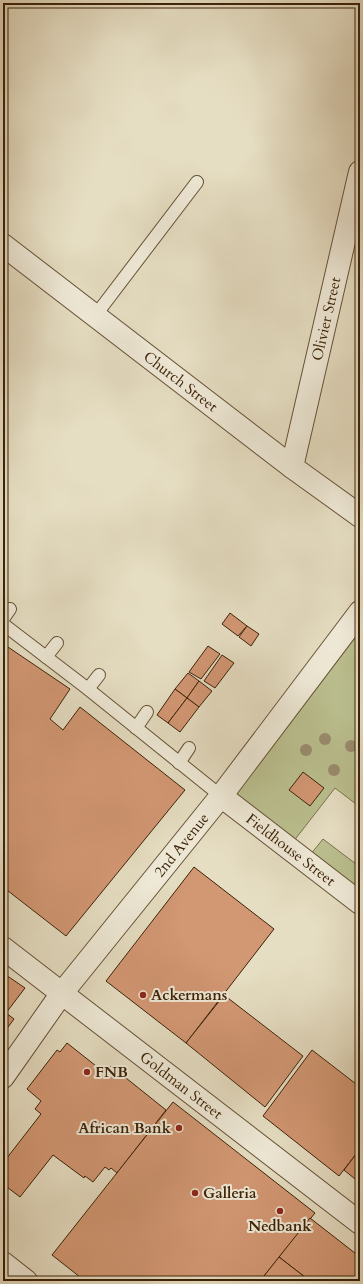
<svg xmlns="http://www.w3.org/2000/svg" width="363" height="1284" viewBox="0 0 363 1284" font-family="Cardo,serif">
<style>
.green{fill:#bbc090;stroke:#7c714c}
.building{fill:#d29773;stroke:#3c2207}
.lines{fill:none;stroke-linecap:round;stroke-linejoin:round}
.service-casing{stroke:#665136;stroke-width:14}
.minor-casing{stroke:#665136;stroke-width:24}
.tertiary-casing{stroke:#665136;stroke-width:24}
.service{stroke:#efead8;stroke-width:12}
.minor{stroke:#efead8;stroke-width:22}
.tertiary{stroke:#efead8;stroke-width:22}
.tree{fill:#9a8d6e}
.poi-dot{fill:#8f2418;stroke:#efead8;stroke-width:1.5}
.labels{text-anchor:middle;stroke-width:4;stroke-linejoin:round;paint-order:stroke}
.street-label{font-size:15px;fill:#3c2207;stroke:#efead8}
.poi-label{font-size:15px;font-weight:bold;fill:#3c2207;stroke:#efead8;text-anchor:start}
</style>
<rect width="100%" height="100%" fill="#e6dec3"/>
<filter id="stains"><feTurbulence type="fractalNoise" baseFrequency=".005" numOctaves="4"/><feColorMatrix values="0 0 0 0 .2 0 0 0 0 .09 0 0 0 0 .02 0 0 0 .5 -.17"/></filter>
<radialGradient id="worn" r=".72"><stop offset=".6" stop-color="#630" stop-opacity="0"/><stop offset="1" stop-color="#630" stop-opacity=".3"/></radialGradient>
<g class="green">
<polygon points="360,625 360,807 335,788 293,842 231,795"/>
<polygon points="323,839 360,867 360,894 310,855"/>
</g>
<g class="building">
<polygon points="230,613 247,626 238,636 222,624"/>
<polygon points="247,626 259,634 251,646 239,637"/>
<polygon points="5,645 70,689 50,719 63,730 80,707 185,790 66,936 3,887 3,647"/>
<polygon points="208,646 220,654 201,679 189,672"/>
<polygon points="222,655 234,663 215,688 204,681"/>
<polygon points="188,673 199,681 187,698 175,689"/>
<polygon points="199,681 212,691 199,707 187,698"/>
<polygon points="175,689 187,698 168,723 157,715"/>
<polygon points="187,698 199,707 180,732 168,723"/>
<polygon points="303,772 324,788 310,806 289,790"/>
<polygon points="194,867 274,929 186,1043 106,981"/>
<polygon points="3,973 25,988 6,1013 14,1019 3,1034"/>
<polygon points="224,995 303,1056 265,1107 186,1043"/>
<polygon points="67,1043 105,1073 111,1066 166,1110 117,1173 111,1168 109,1170 105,1167 93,1182 85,1176 84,1178 53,1155 20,1197 3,1184 3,1163 41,1114 35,1109 41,1101 27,1089 57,1050 60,1052"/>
<polygon points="312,1050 360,1087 360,1149 339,1176 263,1116"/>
<polygon points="173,1102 315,1213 260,1281 85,1281 52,1255"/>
<polygon points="360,1149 360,1183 344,1170"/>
<polygon points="310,1218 360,1257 360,1281 310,1281 279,1257"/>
<polygon points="279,1257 310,1281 260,1281"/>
</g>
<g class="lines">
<g class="service-casing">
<g id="service">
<polyline points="95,316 197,182"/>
<polyline points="3,619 10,609"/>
<polyline points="3,624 88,689 221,796"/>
<polyline points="46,657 57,643"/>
<polyline points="88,689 99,675"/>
<polyline points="136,728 147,712"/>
<polyline points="179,763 189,748"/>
</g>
</g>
<g class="minor-casing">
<g id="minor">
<path id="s1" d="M3 245 292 467 360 516"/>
<path id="s2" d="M292 467 360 172"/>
<path id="s3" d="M221 796 360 903"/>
<path id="s4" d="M3 1077 62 993 221 796 360 612"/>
<polyline points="3,1263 26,1281"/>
</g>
</g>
<g class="tertiary-casing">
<g id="tertiary">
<path id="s5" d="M3 948 360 1223"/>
</g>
</g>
<use href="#service" class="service"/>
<use href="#minor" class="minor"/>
<use href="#tertiary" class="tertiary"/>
</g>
<g class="tree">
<circle cx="325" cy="739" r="6"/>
<circle cx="351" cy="746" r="6"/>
<circle cx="306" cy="750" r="6"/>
<circle cx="334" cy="770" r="6"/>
</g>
<g class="poi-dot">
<circle cx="143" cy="995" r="4"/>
<circle cx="87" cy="1072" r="4"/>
<circle cx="179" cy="1128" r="4"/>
<circle cx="195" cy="1193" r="4"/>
<circle cx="280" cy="1211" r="4"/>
</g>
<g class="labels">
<g class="street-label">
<text dy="5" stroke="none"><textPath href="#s2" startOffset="152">Olivier Street</textPath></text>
<text dy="5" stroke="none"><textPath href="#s1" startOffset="224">Church Street</textPath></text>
<text dy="5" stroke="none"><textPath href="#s4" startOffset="293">2nd Avenue</textPath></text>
<text dy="5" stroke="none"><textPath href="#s3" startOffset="88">Fieldhouse Street</textPath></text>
<text dy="5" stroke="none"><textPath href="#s5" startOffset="225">Goldman Street</textPath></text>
</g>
<g class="poi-label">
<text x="151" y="1000">Ackermans</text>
<text x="95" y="1077">FNB</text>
<text x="171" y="1133" text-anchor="end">African Bank</text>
<text x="203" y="1198">Galleria</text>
<text x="280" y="1231" text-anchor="middle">Nedbank</text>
</g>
</g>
<rect width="363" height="1284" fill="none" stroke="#e6dec3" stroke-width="16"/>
<rect x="4" y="4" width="355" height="1276" fill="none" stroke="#3c2207" stroke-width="2"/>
<rect x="8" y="8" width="347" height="1268" fill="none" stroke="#3c2207"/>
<rect width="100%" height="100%" filter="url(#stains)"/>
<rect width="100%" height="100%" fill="url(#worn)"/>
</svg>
